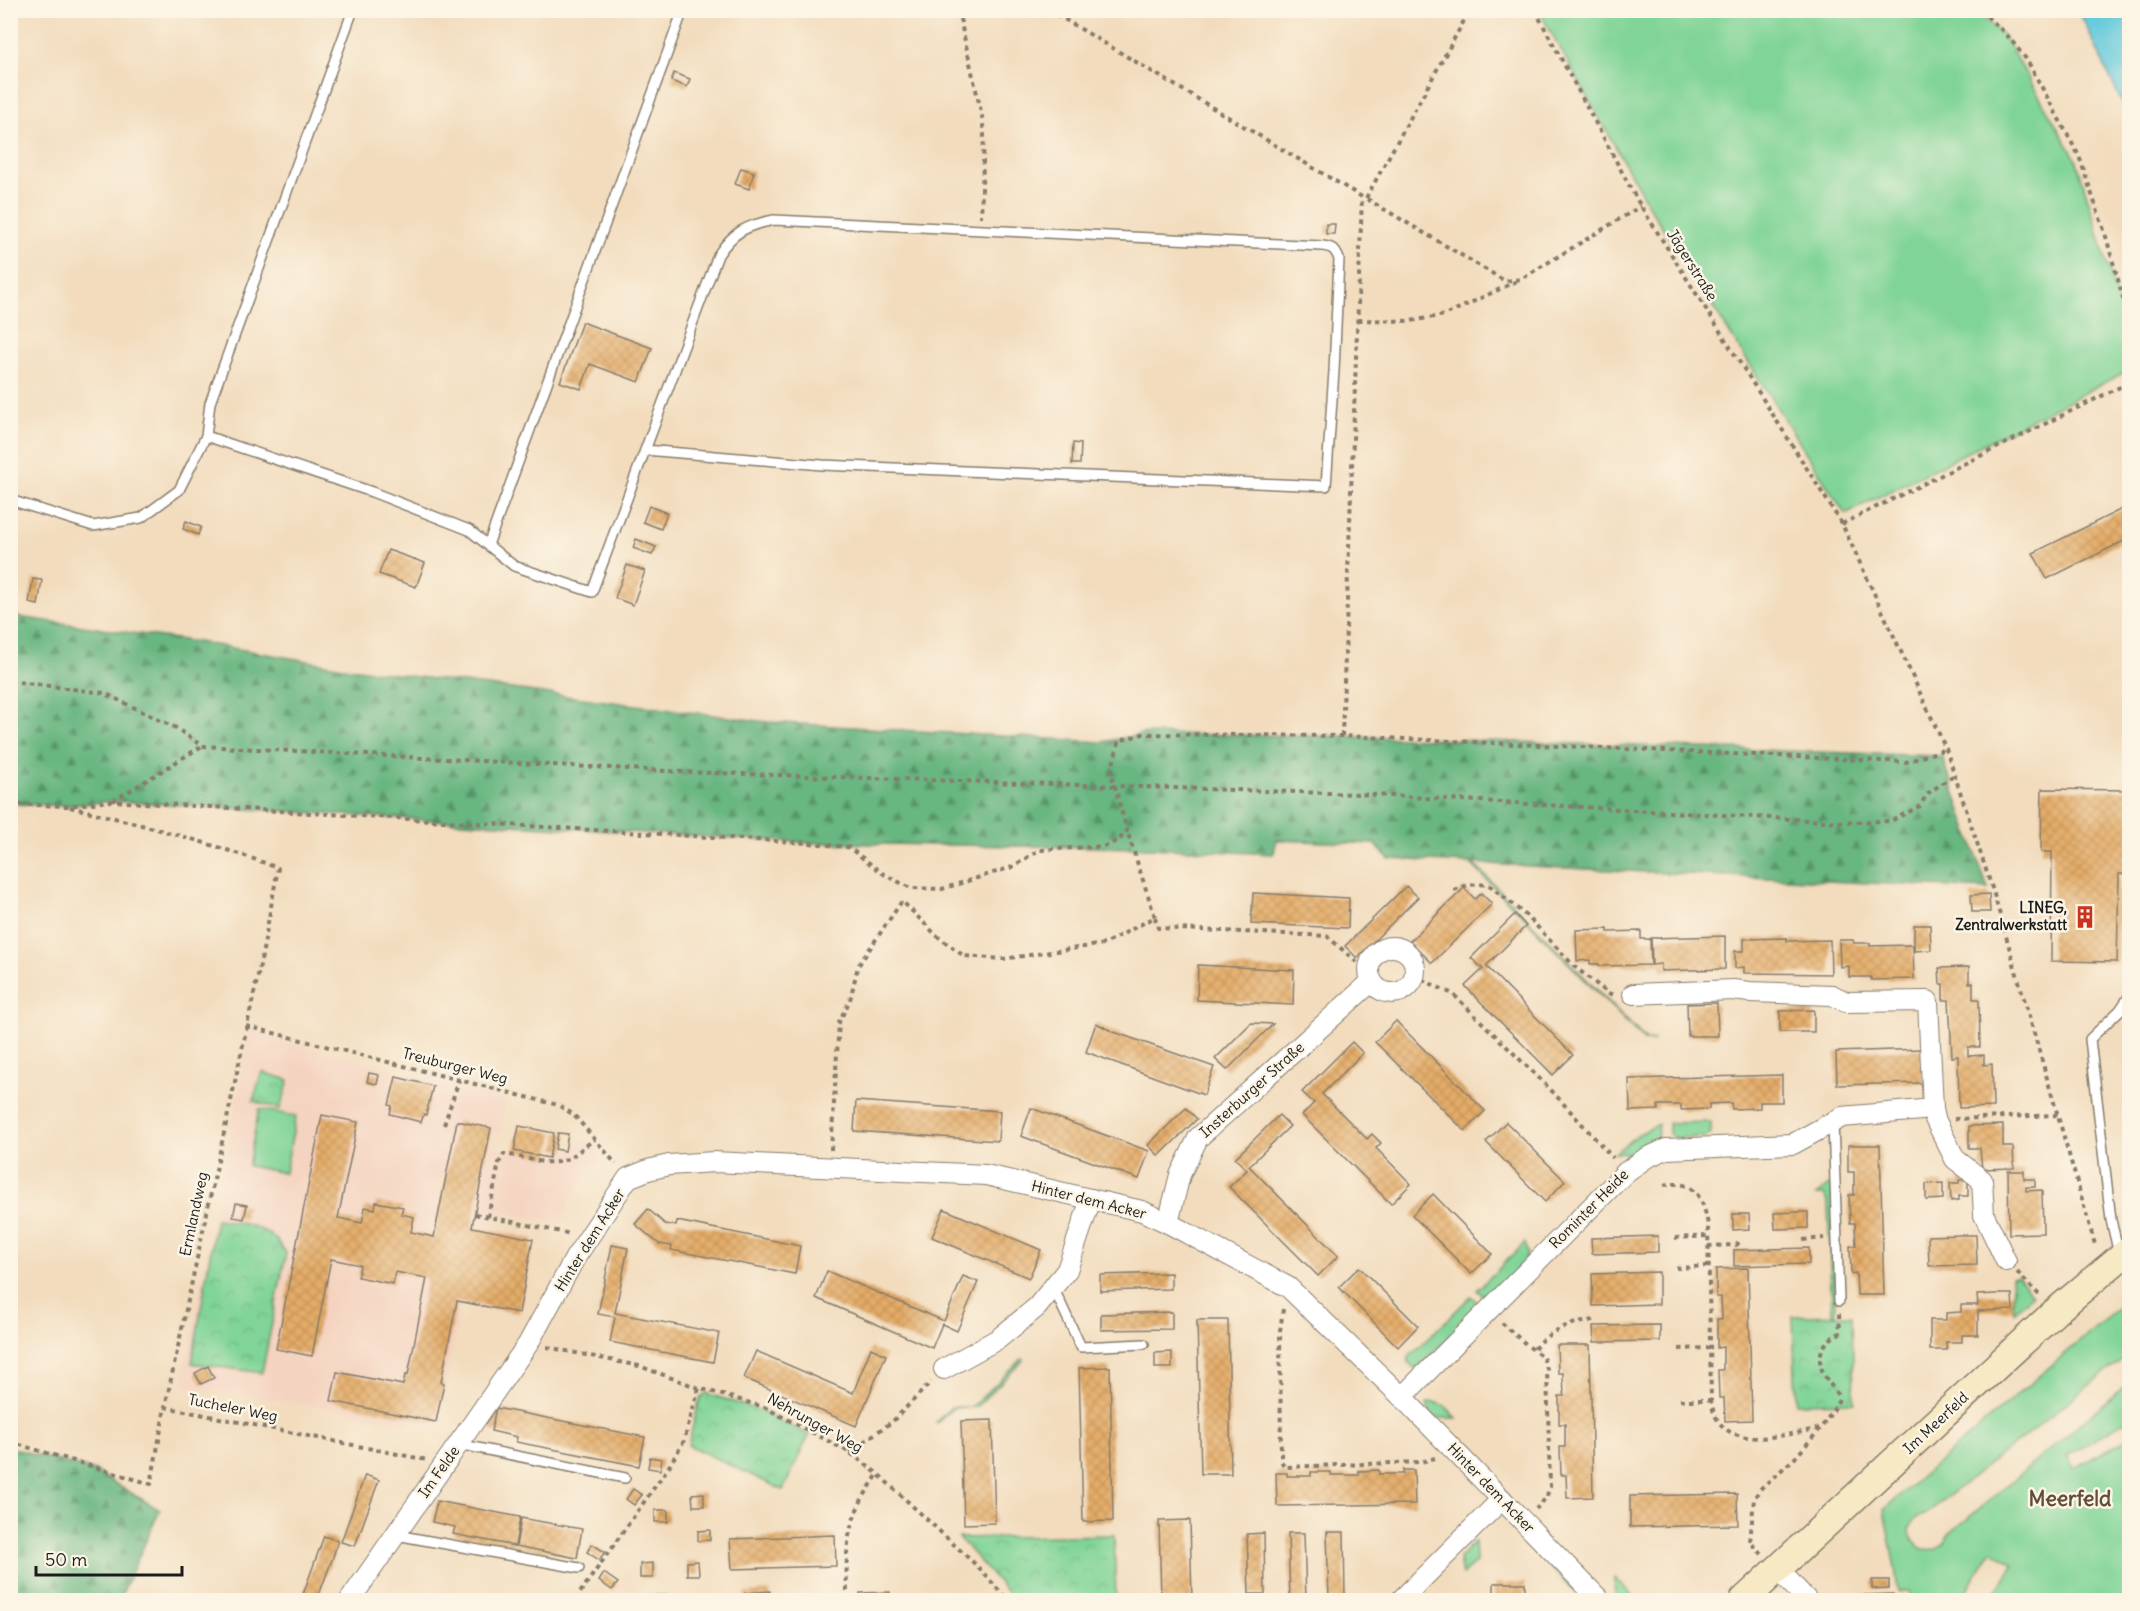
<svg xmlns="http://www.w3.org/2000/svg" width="2140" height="1611" viewBox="0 0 2140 1611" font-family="Delius,sans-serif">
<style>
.built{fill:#f4d3c0}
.green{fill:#80d497;stroke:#4e785a;stroke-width:1.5}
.forest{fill:url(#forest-firs);stroke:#42694e;stroke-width:1.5}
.park{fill:url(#park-crowns);stroke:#4e785a;stroke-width:1.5}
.water{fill:#5fc8db;stroke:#3e727c;stroke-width:1.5}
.building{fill:url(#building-cross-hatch)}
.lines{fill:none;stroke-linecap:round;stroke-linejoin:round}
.lane-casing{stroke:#877c6c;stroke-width:12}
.street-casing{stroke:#877c6c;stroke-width:22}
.secondary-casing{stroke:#877c6c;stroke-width:30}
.path{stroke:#877c6c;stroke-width:4;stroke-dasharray:4.5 4.5;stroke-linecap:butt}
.lane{stroke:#fff;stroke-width:9}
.street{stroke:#fff;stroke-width:20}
.secondary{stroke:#f7e9c3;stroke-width:27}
.labels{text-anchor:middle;stroke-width:5;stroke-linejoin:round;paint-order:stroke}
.street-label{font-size:15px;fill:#1c1c1c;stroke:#fcf5e5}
.poi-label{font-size:15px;font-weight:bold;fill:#1c1c1c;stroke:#fcf5e5;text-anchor:end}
.district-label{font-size:21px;font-weight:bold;fill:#624e36;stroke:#fcf5e5}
</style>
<defs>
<pattern id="forest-firs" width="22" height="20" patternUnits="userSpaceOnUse" patternTransform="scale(1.5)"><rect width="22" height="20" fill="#68b680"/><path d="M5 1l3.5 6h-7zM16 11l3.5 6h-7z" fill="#559368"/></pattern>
<pattern id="park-crowns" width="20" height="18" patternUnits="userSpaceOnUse" patternTransform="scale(1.5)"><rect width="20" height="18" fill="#80d497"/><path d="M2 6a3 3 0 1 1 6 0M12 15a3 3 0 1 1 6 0" fill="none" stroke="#6eb582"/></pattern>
<pattern id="building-cross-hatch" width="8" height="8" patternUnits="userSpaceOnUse" patternTransform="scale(1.5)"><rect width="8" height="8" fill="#e4ac67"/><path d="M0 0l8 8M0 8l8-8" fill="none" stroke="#c39359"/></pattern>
</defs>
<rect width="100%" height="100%" fill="#fcf5e5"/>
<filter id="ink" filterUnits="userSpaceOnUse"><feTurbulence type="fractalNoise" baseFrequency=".0167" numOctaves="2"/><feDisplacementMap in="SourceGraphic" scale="12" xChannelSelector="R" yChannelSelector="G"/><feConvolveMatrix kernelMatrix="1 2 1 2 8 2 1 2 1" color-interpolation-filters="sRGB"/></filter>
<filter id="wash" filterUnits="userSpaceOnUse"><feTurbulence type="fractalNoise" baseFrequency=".008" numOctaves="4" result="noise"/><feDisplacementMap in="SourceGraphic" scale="24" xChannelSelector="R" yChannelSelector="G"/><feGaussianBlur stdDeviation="1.35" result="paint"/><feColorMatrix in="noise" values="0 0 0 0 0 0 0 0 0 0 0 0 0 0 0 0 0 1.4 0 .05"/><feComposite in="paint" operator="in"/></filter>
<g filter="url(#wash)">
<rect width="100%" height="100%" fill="#f2dcbd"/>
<polygon class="built" points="250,1031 507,1100 501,1131 493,1130 491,1146 555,1159 589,1138 604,1156 578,1183 562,1222 493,1210 491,1227 535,1238 520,1315 461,1305 439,1424 435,1427 431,1428 321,1407 182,1385"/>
<g class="green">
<polygon points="1539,11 1975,11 2003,35 2076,159 2129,337 2129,370 1845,514 1650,208"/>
<polygon points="1472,865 1475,865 1646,1040 1655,1041 1645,1041"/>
<polygon points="259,1109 296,1116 285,1173 248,1166"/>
<polygon points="1711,1122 1711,1133 1706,1137 1674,1138 1669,1134 1669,1123"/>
<polygon points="1659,1124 1657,1139 1637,1153 1615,1153 1637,1135"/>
<polygon points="1829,1185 1833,1186 1836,1314 1832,1314 1828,1202 1824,1195 1816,1195"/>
<polygon points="1525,1243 1527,1254 1524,1263 1489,1298 1485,1297 1477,1290"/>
<polygon points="2018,1276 2032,1295 2014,1312 2012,1277"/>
<polygon points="1471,1296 1478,1303 1479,1307 1420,1366 1415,1369 1408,1363 1409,1357"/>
<path d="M2129 1299V1354L1927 1513C1886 1524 1931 1576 1948 1535L2129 1383V1419L2067 1456 2074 1468 2129 1438V1597L2115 1600H1990L2014 1564 1992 1550 1960 1600H1911L1910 1592H1898L1896 1574 1884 1509Z"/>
<polygon points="1022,1359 1024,1360 1021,1363 976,1407 953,1408 937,1423 936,1422 951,1407 970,1407 974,1405"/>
<polygon points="1435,1402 1445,1406 1457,1418 1435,1418 1429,1411 1427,1403"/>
<polygon points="1517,1528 1591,1600 1583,1600 1516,1533"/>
<polygon points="1475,1541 1476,1562 1462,1575 1459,1558"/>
<polygon points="1615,1578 1637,1600 1615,1600 1614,1599"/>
</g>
<g class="forest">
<polygon points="11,616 198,642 349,668 767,722 1102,742 1143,734 1342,736 1942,756 1988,889 1389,859 1375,844 1276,840 1274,854 1146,848 810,843 112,801 66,806 11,804"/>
<polygon points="11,1448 93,1470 160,1510 119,1600 11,1600"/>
</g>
<g class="park">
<polygon points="262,1072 289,1080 280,1109 253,1101"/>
<path d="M216 1219C243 1223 272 1226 286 1253L262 1373 192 1363Z"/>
<polygon points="1852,1315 1854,1402 1796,1403 1793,1316"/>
<polygon points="706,1393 758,1410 809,1435 783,1490 688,1445 700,1398"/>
<polygon points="1114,1535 1116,1600 1014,1600 959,1538"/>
</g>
<polygon class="water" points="2079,11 2129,11 2129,118"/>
<g id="blocks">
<g class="building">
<polygon points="674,73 690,79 687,87 671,81"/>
<polygon points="741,168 754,172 749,189 735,184"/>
<polygon points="1326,224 1335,224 1334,234 1326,234"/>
<polygon points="582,322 652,348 639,382 590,364 581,389 560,382"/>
<polygon points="1073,443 1081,444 1080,464 1072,464"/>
<polygon points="2130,505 2130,538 2047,579 2033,553"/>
<polygon points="649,506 667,513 661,529 643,522"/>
<polygon points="186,521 201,527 198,535 183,529"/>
<polygon points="636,539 656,547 652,555 633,548"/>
<polygon points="388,550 425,563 416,587 379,574"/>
<polygon points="627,565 645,571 633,605 615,598"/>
<polygon points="10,575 15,575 12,600 10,600"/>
<polygon points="33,579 42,580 38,605 29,603"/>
<polygon points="2042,789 2130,790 2130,874 2119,874 2117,962 2051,961 2052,852 2041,852"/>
<polygon points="1406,886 1418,897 1357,958 1345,946"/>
<polygon points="1464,888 1475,899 1481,893 1492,904 1432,963 1410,941"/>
<polygon points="1253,893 1349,898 1348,928 1251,924"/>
<polygon points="1989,894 1990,912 1972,912 1971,895"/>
<polygon points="1515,914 1526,926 1486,966 1573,1055 1553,1075 1465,986 1483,969 1471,958"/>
<polygon points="1914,925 1930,925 1931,950 1914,951"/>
<polygon points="1608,929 1608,932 1641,931 1641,939 1650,939 1651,965 1599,966 1599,964 1590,964 1590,960 1577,961 1576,930"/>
<polygon points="1725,936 1725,969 1661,971 1661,964 1652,965 1651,938"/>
<polygon points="1787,938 1787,941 1830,940 1831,974 1744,973 1744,967 1735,968 1735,951 1744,951 1744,939"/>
<polygon points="1839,940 1853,940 1854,943 1870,943 1870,946 1913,945 1914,979 1871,980 1871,977 1849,977 1849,966 1840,967"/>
<polygon points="1198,965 1294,970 1293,1005 1197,1000"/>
<polygon points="1969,967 1969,983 1973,983 1973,999 1979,999 1980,1047 1968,1047 1968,1056 1984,1055 1984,1065 1992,1064 1993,1107 1959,1108 1958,1056 1952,1057 1949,1000 1943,1000 1943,984 1940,984 1939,968"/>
<polygon points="1717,1003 1718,1036 1688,1036 1687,1004"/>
<polygon points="1814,1010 1814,1032 1780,1032 1780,1011"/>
<polygon points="1396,1021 1485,1111 1465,1131 1375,1042"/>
<polygon points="1096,1023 1114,1032 1214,1067 1204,1095 1086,1052"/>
<polygon points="1251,1023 1273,1024 1227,1070 1215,1059"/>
<polygon points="1352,1042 1363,1053 1322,1094 1367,1139 1372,1134 1381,1143 1376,1148 1411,1184 1391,1204 1302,1115 1314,1103 1302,1092"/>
<polygon points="1922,1049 1923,1083 1837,1085 1836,1052"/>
<polygon points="369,1073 379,1075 377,1084 367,1082"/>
<polygon points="1782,1075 1782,1102 1760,1102 1760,1108 1732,1109 1731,1103 1709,1104 1709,1109 1681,1110 1681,1105 1658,1105 1658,1110 1630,1111 1629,1079"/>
<polygon points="396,1077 433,1086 426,1115 424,1114 421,1122 390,1114 392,1106 389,1105"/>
<polygon points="856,1101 1000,1111 998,1141 854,1131"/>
<polygon points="1031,1108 1149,1151 1139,1179 1021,1136"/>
<polygon points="1186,1108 1197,1119 1159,1156 1148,1145"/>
<polygon points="322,1115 358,1122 338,1218 362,1223 365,1207 375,1209 376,1202 403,1207 401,1214 414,1217 411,1232 434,1237 457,1121 491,1128 472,1227 533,1239 519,1313 457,1301 441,1382 444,1383 436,1422 331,1401 337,1372 403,1385 405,1375 408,1375 427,1278 395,1272 393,1284 358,1277 360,1265 331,1259 312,1356 276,1349"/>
<polygon points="1279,1115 1290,1126 1249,1166 1338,1256 1318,1276 1229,1187 1247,1170 1235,1158"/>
<polygon points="1506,1122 1565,1181 1545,1202 1486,1142"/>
<polygon points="2003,1125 2003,1147 2013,1147 2014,1168 1982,1169 1980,1148 1969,1148 1969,1126"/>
<polygon points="519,1126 554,1133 549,1158 514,1151"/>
<polygon points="558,1133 568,1134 565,1151 555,1149"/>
<polygon points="1848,1145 1880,1145 1884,1295 1857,1295 1856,1273 1851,1274 1850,1246 1856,1246 1855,1223 1850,1223 1849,1195 1854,1195 1854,1172 1848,1172"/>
<polygon points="2008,1171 2024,1171 2024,1179 2035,1179 2035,1187 2026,1187 2026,1191 2042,1190 2043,1233 2009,1234"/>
<polygon points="1959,1180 1968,1180 1968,1196 1959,1196 1959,1200 1951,1201 1950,1183 1959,1183"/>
<polygon points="1943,1183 1943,1199 1926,1200 1926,1184"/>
<polygon points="1433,1194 1492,1254 1471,1274 1412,1215"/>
<polygon points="236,1203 247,1205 244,1219 233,1217"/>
<polygon points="648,1209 665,1224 676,1226 677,1221 800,1246 795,1274 671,1250 672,1246 659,1244 635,1224"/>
<polygon points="944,1209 1041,1250 1029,1278 932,1237"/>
<polygon points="1799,1212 1808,1212 1808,1228 1775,1229 1774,1213"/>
<polygon points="1733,1214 1749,1214 1750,1229 1733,1230"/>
<polygon points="1960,1235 1976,1235 1977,1265 1929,1266 1928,1236"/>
<polygon points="1658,1236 1658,1252 1592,1254 1591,1238"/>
<polygon points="612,1245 628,1248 615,1313 719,1333 713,1362 610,1342 615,1317 598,1314"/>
<polygon points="1809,1248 1809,1264 1734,1266 1734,1250"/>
<polygon points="1359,1267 1418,1326 1398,1347 1339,1287"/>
<polygon points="1748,1268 1752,1420 1725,1421 1724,1398 1719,1398 1718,1370 1723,1370 1723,1347 1717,1348 1717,1319 1722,1320 1721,1297 1716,1297 1716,1269"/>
<polygon points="827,1271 944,1321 963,1276 978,1282 957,1331 942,1324 932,1348 816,1298"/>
<polygon points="1659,1272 1659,1304 1593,1306 1592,1274"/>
<polygon points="1171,1273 1171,1289 1100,1291 1100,1275"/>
<polygon points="1995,1294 2012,1294 2013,1310 1978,1311 1978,1335 1962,1335 1962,1342 1946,1342 1947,1350 1930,1350 1930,1320 1946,1320 1946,1313 1961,1312 1961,1305 1978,1305 1977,1295"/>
<polygon points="1172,1312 1172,1329 1101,1330 1101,1314"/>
<polygon points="1197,1320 1228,1320 1231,1474 1201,1474"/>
<polygon points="1660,1325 1660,1341 1594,1342 1593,1326"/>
<polygon points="1557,1345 1590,1345 1593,1497 1567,1498 1566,1475 1561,1475 1560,1447 1565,1447 1565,1424 1559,1424 1559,1396 1564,1396 1563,1373 1558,1373"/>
<polygon points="871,1348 886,1355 856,1426 744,1378 756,1351 853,1393"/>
<polygon points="1172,1352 1172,1368 1155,1368 1155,1353"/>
<polygon points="208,1366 214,1378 201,1384 195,1373"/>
<polygon points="1110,1367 1113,1521 1083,1522 1079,1368"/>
<polygon points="496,1408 645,1437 639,1466 516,1442 517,1437 491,1431"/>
<polygon points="992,1420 995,1523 964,1524 961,1421"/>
<polygon points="650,1457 662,1459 660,1470 648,1468"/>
<polygon points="1379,1470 1379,1474 1403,1474 1403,1470 1414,1470 1415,1504 1277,1506 1276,1473 1287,1473 1287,1476 1311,1476 1311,1472 1331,1472 1331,1475 1359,1475 1359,1471"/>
<polygon points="365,1475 379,1480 355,1546 341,1542"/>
<polygon points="633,1489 642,1495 634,1505 626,1499"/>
<polygon points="704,1493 704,1506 693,1506 692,1494"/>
<polygon points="1737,1494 1738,1525 1630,1527 1630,1496"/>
<polygon points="437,1501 520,1517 515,1546 453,1534 455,1527 432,1522"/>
<rect x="655" y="1510" width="13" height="12"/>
<polygon points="521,1518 582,1529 577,1558 516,1546"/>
<polygon points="1190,1520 1192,1600 1161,1600 1159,1521"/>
<polygon points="710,1530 710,1540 698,1541 698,1531"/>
<polygon points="1327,1532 1344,1532 1345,1600 1329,1600"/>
<polygon points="1264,1533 1265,1594 1249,1594 1247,1534"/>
<polygon points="1288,1533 1304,1533 1306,1600 1290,1600"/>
<polygon points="835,1535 836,1566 732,1569 730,1539"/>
<polygon points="324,1536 338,1541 333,1557 317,1600 301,1600"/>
<polygon points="592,1544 605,1552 599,1560 587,1552"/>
<polygon points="698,1561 699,1575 687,1575 687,1562"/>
<polygon points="653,1563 653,1578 640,1578 640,1564"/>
<polygon points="604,1573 618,1583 612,1590 599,1581"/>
<polygon points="1872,1580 1889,1580 1889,1588 1872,1589"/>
<rect x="1494" y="1583" width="31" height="17"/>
<polygon points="770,1591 771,1600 745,1600 745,1593"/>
<polygon points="890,1592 891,1600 860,1600 860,1593"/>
<polygon points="1893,1594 1893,1600 1864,1600 1864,1595"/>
<polygon points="669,1595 669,1600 638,1600 638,1596"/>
</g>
</g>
</g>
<g filter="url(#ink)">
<use href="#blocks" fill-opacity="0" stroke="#877c6c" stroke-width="1.5"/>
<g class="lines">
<g class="lane-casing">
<g id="lane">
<polyline points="206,436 210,403 353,10"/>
<path d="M10 500 93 526 141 518 179 490 206 436 372 492 469 530 514 566 592 592 718 255C733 232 747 225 774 220L1322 246C1332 247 1335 249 1339 259L1334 371 1326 486 822 465 645 450"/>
<polyline points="488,545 683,10"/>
<polyline points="1833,1122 1839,1301"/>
<polyline points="2119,1254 2111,1220 2090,1039 2120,1010 2130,995"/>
<polyline points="1053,1287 1081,1347 1144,1344"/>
<polyline points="458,1444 625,1478"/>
<polyline points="396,1535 579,1568"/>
</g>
</g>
<g class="street-casing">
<g id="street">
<circle cx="1392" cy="970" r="23"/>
<polyline points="1633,994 1733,990 1750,992 1832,995 1846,1002 1928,1001 1933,1109 1935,1119 1955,1159 1982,1180 1984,1215 2006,1261"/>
<polyline points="1168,1223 1180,1175 1198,1138 1372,981"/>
<polyline points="944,1369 998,1339 1037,1307 1067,1270 1091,1199"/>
<polyline points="1402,1397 1626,1172 1646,1158 1666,1149 1793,1144 1842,1117 1933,1109"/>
<polyline points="1778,1569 1807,1600"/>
<polyline points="350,1600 528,1344 575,1258 628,1178 648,1170 669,1165 714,1162 986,1175 1142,1211 1168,1223 1288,1287 1402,1397 1600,1600"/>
<polyline points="1401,1600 1502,1499"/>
</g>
</g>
<g class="secondary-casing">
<polyline id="secondary" points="1744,1600 2055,1312 2130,1249"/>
</g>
<g class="path">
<polyline points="958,10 982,116 984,134 981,217"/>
<polyline points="1049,10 1362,197 1342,736"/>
<polyline points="1535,10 1637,200 1842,524 1946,749 1993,891 2096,1248"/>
<polyline points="1980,10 2006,34 2027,60 2079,156 2105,233 2130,323"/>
<polyline points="1366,198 1470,10"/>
<polyline points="1367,199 1505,281 1521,279 1641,206"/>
<polyline points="1358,320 1411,321 1445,315 1517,281"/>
<polyline points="1842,524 2130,382"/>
<polyline points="10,681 104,693 176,728 202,746 684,772 1358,794 1841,822 1891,821 1920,806 1927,794 1954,775"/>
<polyline points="113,801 202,746"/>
<polyline points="10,804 66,806 112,801 810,843 848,847 885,875 911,888 942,889 1012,867 1039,850 1105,846 1119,840 1127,831 1111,772 1119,741 1143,734 1342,736 1906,762 1946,749"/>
<path d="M70 807C140 824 210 842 278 868L261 961 165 1407"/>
<polyline points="1454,890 1468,885 1488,884 1529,918 1575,967 1609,994 1614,994"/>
<polyline points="1155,917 1158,928 1327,936 1362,967"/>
<polyline points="1414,976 1453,994 1550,1089 1613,1158"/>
<polyline points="246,1026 558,1105 574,1115 616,1164"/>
<polyline points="1954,1119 2058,1115"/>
<polyline points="444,1125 459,1080"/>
<polyline points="831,1150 839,1022 850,1000 858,966 902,901 936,935 964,956 1003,959 1104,944 1155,917 1127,831"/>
<path d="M1664 1185C1695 1179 1703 1198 1708 1225L1711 1400C1718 1456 1783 1435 1821 1428L1834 1409 1839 1399C1836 1390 1830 1385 1826 1378 1814 1359 1821 1342 1840 1333L1839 1313"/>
<polyline points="475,1214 571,1234"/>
<path d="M488 1217 499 1163 504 1154C524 1156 548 1168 567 1159 577 1154 586 1145 595 1139"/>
<polyline points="1675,1238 1708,1236"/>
<polyline points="1803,1240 1824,1238"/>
<polyline points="1708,1246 1736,1245 1738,1242"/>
<polyline points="1676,1268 1708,1266"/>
<polyline points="2017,1272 2041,1297"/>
<polyline points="1283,1309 1280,1331 1281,1461 1285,1467 1421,1462 1435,1458"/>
<polyline points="1502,1323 1528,1346 1543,1357 1547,1369 1550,1487 1546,1498 1536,1509"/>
<polyline points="547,1347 639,1366 699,1388 764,1407 849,1452 878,1474 976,1565 1008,1600"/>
<path d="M1534 1349C1546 1335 1558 1328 1576 1323 1584 1322 1589 1322 1596 1318"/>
<polyline points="1679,1349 1711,1348"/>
<polyline points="1680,1400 1711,1400"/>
<polyline points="10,1442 151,1484 165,1407 427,1460"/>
<polyline points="849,1452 893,1421 931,1382"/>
<polyline points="1762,1554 1750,1542 1754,1499 1760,1489 1795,1458 1820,1429"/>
<polyline points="575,1600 668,1468 684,1441 699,1388"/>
<path d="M847 1600C847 1572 844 1542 855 1515 860 1500 870 1487 878 1474"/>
</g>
<use href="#lane" class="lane"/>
<use href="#street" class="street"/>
<use href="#secondary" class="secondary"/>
</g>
</g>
<defs>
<g id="building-bare" transform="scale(1.8)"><path d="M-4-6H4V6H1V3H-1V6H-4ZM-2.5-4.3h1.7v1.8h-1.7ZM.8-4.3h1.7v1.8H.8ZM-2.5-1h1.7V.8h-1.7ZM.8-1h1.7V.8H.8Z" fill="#c8321e" stroke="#fcf5e5" stroke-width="2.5" paint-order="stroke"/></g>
</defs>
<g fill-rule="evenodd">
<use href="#building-bare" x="2085" y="917"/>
</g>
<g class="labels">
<g class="street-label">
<text transform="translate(1692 265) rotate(58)" y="5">Jägerstraße</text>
<text transform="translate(455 1066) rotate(14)" y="5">Treuburger Weg</text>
<text transform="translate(1252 1090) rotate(-42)" y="5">Insterburger Straße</text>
<text transform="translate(1089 1200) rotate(14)" y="5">Hinter dem Acker</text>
<text transform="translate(1589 1209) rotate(-45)" y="5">Rominter Heide</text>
<text transform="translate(194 1214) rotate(-78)" y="5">Ermlandweg</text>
<text transform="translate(590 1240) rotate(-58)" y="5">Hinter dem Acker</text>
<text transform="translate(233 1408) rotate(11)" y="5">Tucheler Weg</text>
<text transform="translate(815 1423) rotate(29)" y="5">Nehrunger Weg</text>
<text transform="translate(1936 1423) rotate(-43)" y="5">Im Meerfeld</text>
<text transform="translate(439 1472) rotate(-55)" y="5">Im Felde</text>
<text transform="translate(1491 1488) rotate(46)" y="5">Hinter dem Acker</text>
</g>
<g class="poi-label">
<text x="2067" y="913">LINEG,<tspan x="2067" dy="17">Zentralwerkstatt</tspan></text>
</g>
<g class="district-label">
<text x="2070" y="1506">Meerfeld</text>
</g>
</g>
<rect width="2140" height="1611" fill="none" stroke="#fcf5e5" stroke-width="36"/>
<path d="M36 1566v9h146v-9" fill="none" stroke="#1c1c1c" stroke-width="3"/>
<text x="45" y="1566" font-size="18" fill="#1c1c1c" stroke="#fcf5e5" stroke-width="4.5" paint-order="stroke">50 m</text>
</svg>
